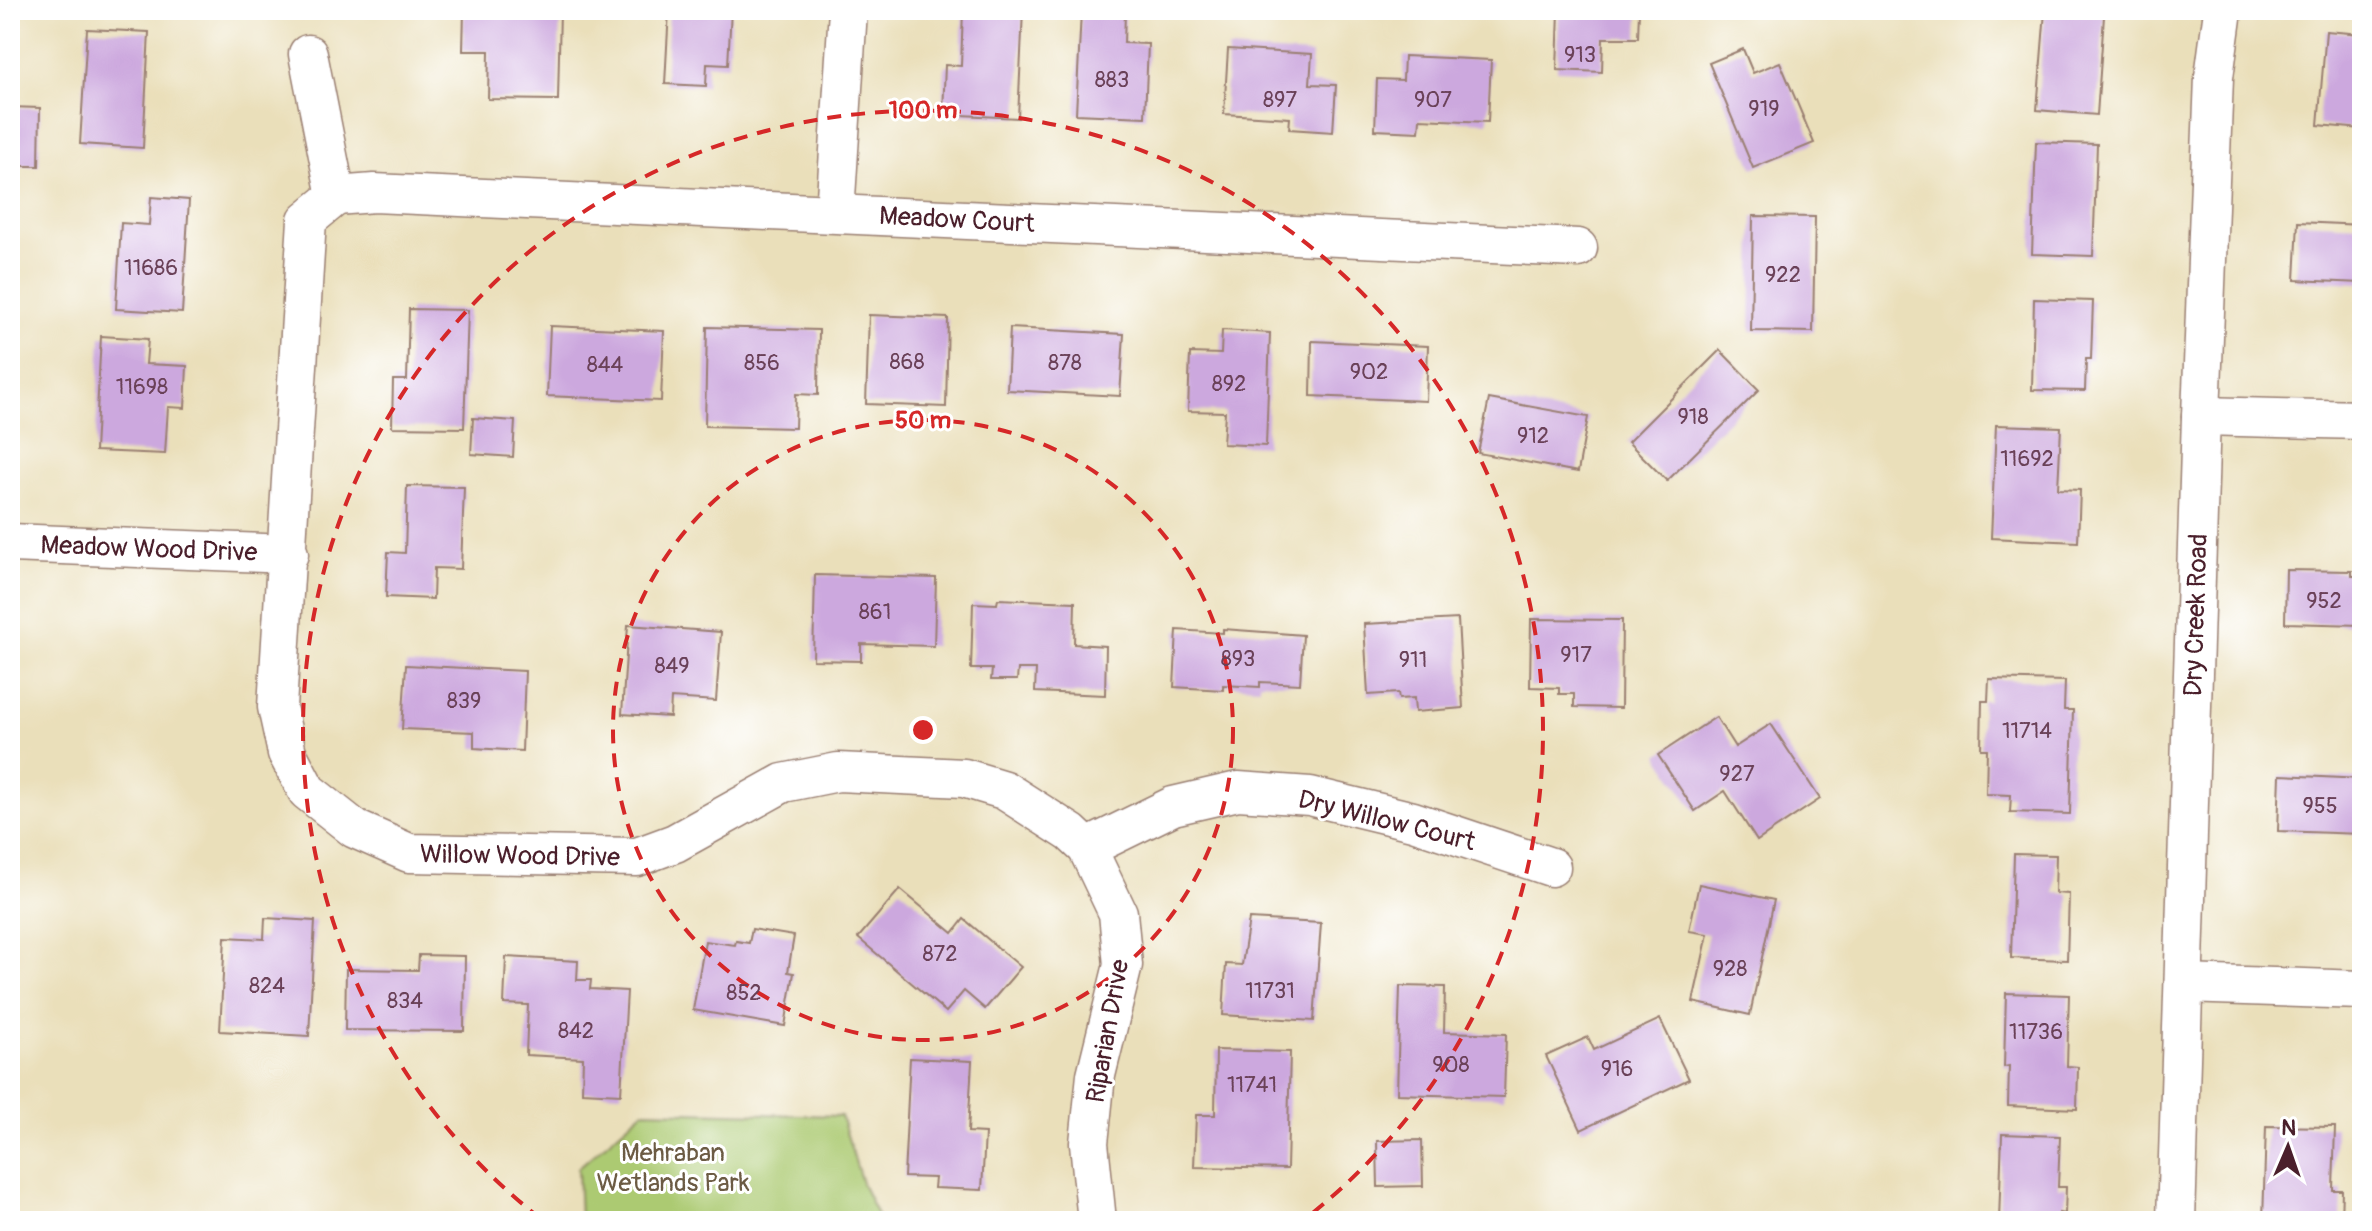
<svg xmlns="http://www.w3.org/2000/svg" width="2372" height="1231" viewBox="0 0 2372 1231" font-family="Pangolin,sans-serif">
<style>
.green{fill:#acca72;stroke:#7b744e;stroke-width:2}
.building{fill:#cca8de}
.lines{fill:none;stroke-linecap:round;stroke-linejoin:round}
.street-casing{stroke:#9a7f72;stroke-width:41}
.street{stroke:#fff;stroke-width:38}
.ring{fill:none;stroke:#d62828;stroke-width:4;stroke-dasharray:14 10}
.labels{text-anchor:middle;stroke-width:6;stroke-linejoin:round;paint-order:stroke}
.number-label{font-size:22px;fill:#6a4158}
.street-label{font-size:26px;fill:#4a1f2b;stroke:#fff}
.park-label{font-size:26px;fill:#6c5b44;stroke:#fff}
.centre{fill:#d62828;stroke:#fff;stroke-width:4}
.ring-label{font-size:24px;text-anchor:middle;font-weight:bold;fill:#d62828;stroke:#fff;stroke-width:6;stroke-linejoin:round;paint-order:stroke}
</style>
<rect width="100%" height="100%" fill="#fff"/>
<filter id="ink" filterUnits="userSpaceOnUse"><feTurbulence type="fractalNoise" baseFrequency=".0125" numOctaves="2"/><feDisplacementMap in="SourceGraphic" scale="16" xChannelSelector="R" yChannelSelector="G"/><feConvolveMatrix kernelMatrix="1 2 1 2 8 2 1 2 1" color-interpolation-filters="sRGB"/></filter>
<filter id="wash" filterUnits="userSpaceOnUse"><feTurbulence type="fractalNoise" baseFrequency=".006" numOctaves="4" result="noise"/><feDisplacementMap in="SourceGraphic" scale="32" xChannelSelector="R" yChannelSelector="G"/><feGaussianBlur stdDeviation="1.8" result="paint"/><feColorMatrix in="noise" values="0 0 0 0 0 0 0 0 0 0 0 0 0 0 0 0 0 1.4 0 .05"/><feComposite in="paint" operator="in"/></filter>
<g filter="url(#wash)">
<rect width="100%" height="100%" fill="#eadfba"/>
<polygon class="green" points="643,1111 841,1116 863,1186 880,1221 580,1221 578,1168"/>
<g id="blocks">
<g class="building">
<polygon points="464,10 560,10 558,100 488,99 489,51 463,51"/>
<polygon points="669,10 731,10 728,65 707,64 706,86 665,84"/>
<polygon points="963,10 1023,10 1018,118 943,114 945,65 961,66"/>
<polygon points="1559,10 1639,10 1638,38 1603,38 1602,72 1557,70"/>
<polygon points="1081,11 1125,13 1124,43 1148,44 1145,117 1076,114"/>
<polygon points="2045,11 2104,16 2097,115 2037,110"/>
<polygon points="87,29 149,32 143,148 80,144"/>
<polygon points="2326,31 2362,34 2362,129 2318,125"/>
<polygon points="1228,49 1312,54 1310,84 1336,85 1333,132 1289,129 1290,118 1224,114"/>
<polygon points="1743,49 1753,73 1780,62 1814,143 1753,168 1709,63"/>
<polygon points="1404,56 1491,60 1488,122 1420,119 1419,132 1375,130 1377,79 1403,80"/>
<polygon points="10,107 40,108 39,166 10,166"/>
<polygon points="2036,142 2097,144 2093,256 2032,254"/>
<polygon points="151,197 189,200 182,313 116,309 121,223 149,225"/>
<polygon points="1753,216 1815,217 1813,332 1751,331"/>
<polygon points="2298,222 2362,225 2362,283 2295,280"/>
<polygon points="2034,299 2093,301 2091,359 2086,359 2085,391 2032,390"/>
<polygon points="409,309 468,310 464,428 392,427 393,380 407,380"/>
<polygon points="869,315 948,318 946,407 866,404"/>
<polygon points="550,326 664,331 661,401 547,396"/>
<polygon points="707,327 819,330 818,395 796,394 795,428 705,426"/>
<polygon points="1010,328 1124,334 1120,396 1007,390"/>
<polygon points="1222,330 1270,333 1266,446 1223,444 1225,412 1188,411 1190,353 1221,354"/>
<polygon points="101,336 148,339 146,364 187,366 185,408 168,407 165,454 95,451"/>
<polygon points="1312,341 1428,346 1426,401 1311,396"/>
<polygon points="1720,350 1759,390 1667,481 1628,442"/>
<polygon points="1489,399 1588,417 1578,472 1478,453"/>
<polygon points="473,418 515,421 513,457 471,454"/>
<polygon points="1996,425 2061,427 2058,489 2080,490 2078,542 1991,538"/>
<polygon points="407,486 464,487 461,569 434,568 433,599 386,597 388,552 405,553"/>
<polygon points="2286,570 2352,571 2352,576 2362,576 2362,625 2285,623"/>
<polygon points="815,575 936,578 934,646 861,644 861,661 813,660"/>
<polygon points="998,599 1075,602 1074,644 1106,646 1105,695 1035,692 1036,669 1018,669 1017,680 991,680 992,669 971,669 973,603 997,604"/>
<polygon points="1458,619 1463,708 1415,712 1414,698 1399,699 1398,693 1368,695 1364,624"/>
<polygon points="1531,619 1622,620 1621,708 1574,707 1574,694 1559,694 1559,688 1530,687"/>
<polygon points="628,625 721,632 716,701 671,698 670,717 622,714"/>
<polygon points="1223,629 1303,635 1300,684 1260,682 1260,687 1223,685 1223,690 1174,687 1177,630 1223,633"/>
<polygon points="406,665 525,671 522,751 474,748 474,732 402,729"/>
<polygon points="1989,679 2065,681 2064,710 2073,710 2070,814 2010,812 2011,795 1986,794 1987,749 1981,749 1982,701 1988,701"/>
<polygon points="1716,717 1735,747 1771,724 1820,799 1757,841 1725,791 1695,811 1658,755"/>
<polygon points="2280,775 2362,779 2362,834 2278,831"/>
<polygon points="2014,854 2056,855 2055,893 2069,894 2067,960 2011,958"/>
<polygon points="1699,884 1774,900 1750,1015 1693,1002 1708,934 1689,931"/>
<polygon points="900,889 953,933 964,919 1021,967 985,1009 964,991 946,1012 858,938"/>
<polygon points="265,918 315,921 309,1036 220,1031 225,937 264,939"/>
<polygon points="1249,919 1321,923 1314,1021 1223,1015 1226,964 1242,965"/>
<polygon points="752,929 794,936 788,972 794,973 785,1026 693,1010 705,941 735,945 736,941 749,943"/>
<polygon points="419,955 465,956 464,1031 345,1030 346,969 418,970"/>
<polygon points="506,957 578,961 577,980 591,980 590,989 627,991 621,1094 582,1092 583,1058 526,1055 528,1005 504,1004"/>
<polygon points="1400,986 1445,987 1444,1032 1506,1034 1504,1097 1397,1094"/>
<polygon points="2006,993 2069,995 2067,1066 2078,1067 2077,1109 2008,1106 2009,1066 2004,1067"/>
<polygon points="1660,1019 1689,1079 1581,1130 1546,1056 1588,1037 1594,1050"/>
<polygon points="1216,1050 1290,1052 1287,1169 1194,1167 1196,1115 1215,1115"/>
<polygon points="910,1058 972,1061 968,1132 985,1133 982,1190 934,1188 935,1178 904,1177"/>
<polygon points="2266,1126 2335,1127 2333,1190 2342,1190 2341,1221 2263,1221"/>
<polygon points="2002,1134 2060,1136 2058,1187 2066,1187 2065,1214 2059,1213 2059,1221 1999,1221"/>
<polygon points="1422,1140 1423,1186 1378,1187 1377,1141"/>
</g>
</g>
</g>
<g filter="url(#ink)">
<use href="#blocks" fill-opacity="0" stroke="#9a7f72" stroke-width="2"/>
<g class="lines">
<g class="street-casing">
<g id="street">
<polyline points="308,54 336,196 307,220 277,707 287,753 307,791 355,829 409,853 637,857 675,843 783,783 838,772 964,778 1004,790 1071,833 1087,848 1118,913 1123,965 1096,1075 1089,1143 1097,1221"/>
<polyline points="336,196 374,193 1578,248"/>
<polyline points="835,213 848,10"/>
<polyline points="2201,416 2362,420"/>
<polyline points="10,543 289,554"/>
<polyline points="1087,848 1173,806 1238,791 1310,796 1413,821 1551,867"/>
<polyline points="2184,984 2362,990"/>
<polyline points="2176,1221 2201,416 2214,77 2223,10"/>
</g>
</g>
<use href="#street" class="street"/>
</g>
</g>
<g class="ring">
<circle cx="923" cy="730" r="310"/>
<path d="M541 1219A620 620 0 1 1 1305 1219"/>
</g>
<g class="labels">
<g class="number-label">
<text x="1580" y="62">913</text>
<text x="1112" y="87">883</text>
<text x="1280" y="107">897</text>
<text x="1433" y="107">907</text>
<text x="1764" y="116">919</text>
<text x="151" y="275">11686</text>
<text x="1783" y="282">922</text>
<text x="907" y="369">868</text>
<text x="762" y="370">856</text>
<text x="1065" y="370">878</text>
<text x="605" y="372">844</text>
<text x="1369" y="379">902</text>
<text x="1229" y="391">892</text>
<text x="142" y="394">11698</text>
<text x="1693" y="424">918</text>
<text x="1533" y="443">912</text>
<text x="2027" y="466">11692</text>
<text x="2324" y="608">952</text>
<text x="875" y="619">861</text>
<text x="1576" y="662">917</text>
<text x="1238" y="666">893</text>
<text x="1413" y="667">911</text>
<text x="672" y="673">849</text>
<text x="464" y="708">839</text>
<text x="2027" y="738">11714</text>
<text x="1737" y="781">927</text>
<text x="2320" y="813">955</text>
<text x="940" y="961">872</text>
<text x="1730" y="976">928</text>
<text x="267" y="993">824</text>
<text x="1270" y="998">11731</text>
<text x="744" y="1000">852</text>
<text x="405" y="1008">834</text>
<text x="576" y="1038">842</text>
<text x="2036" y="1039">11736</text>
<text x="1451" y="1072">908</text>
<text x="1617" y="1076">916</text>
<text x="1252" y="1092">11741</text>
</g>
<g class="street-label">
<text transform="translate(957 219) rotate(3)" y="9">Meadow Court</text>
<text transform="translate(149 548) rotate(2)" y="9">Meadow Wood Drive</text>
<text transform="translate(2195 615) rotate(-88)" y="9">Dry Creek Road</text>
<text transform="translate(1387 820) rotate(14)" y="9">Dry Willow Court</text>
<text transform="translate(520 855) rotate(1)" y="9">Willow Wood Drive</text>
<text transform="translate(1107 1031) rotate(-80)" y="9">Riparian Drive</text>
</g>
<g class="park-label">
<text x="673" y="1161">Mehraban<tspan x="673" dy="30">Wetlands Park</tspan></text>
</g>
</g>
<circle cx="923" cy="730" r="12" class="centre"/>
<g class="ring-label">
<text x="923" y="118">100 m</text>
<text x="923" y="428">50 m</text>
</g>
<rect width="2372" height="1231" fill="none" stroke="#fff" stroke-width="40"/>
<g transform="translate(2288 1147) rotate(2)" stroke="#ffffff" stroke-width="6" paint-order="stroke">
<path d="M0-6L14 30L0 20L-14 30Z" fill="#4a1f2b"/>
<text y="-12" font-size="22" font-weight="bold" text-anchor="middle" fill="#4a1f2b">N</text>
</g>
</svg>
